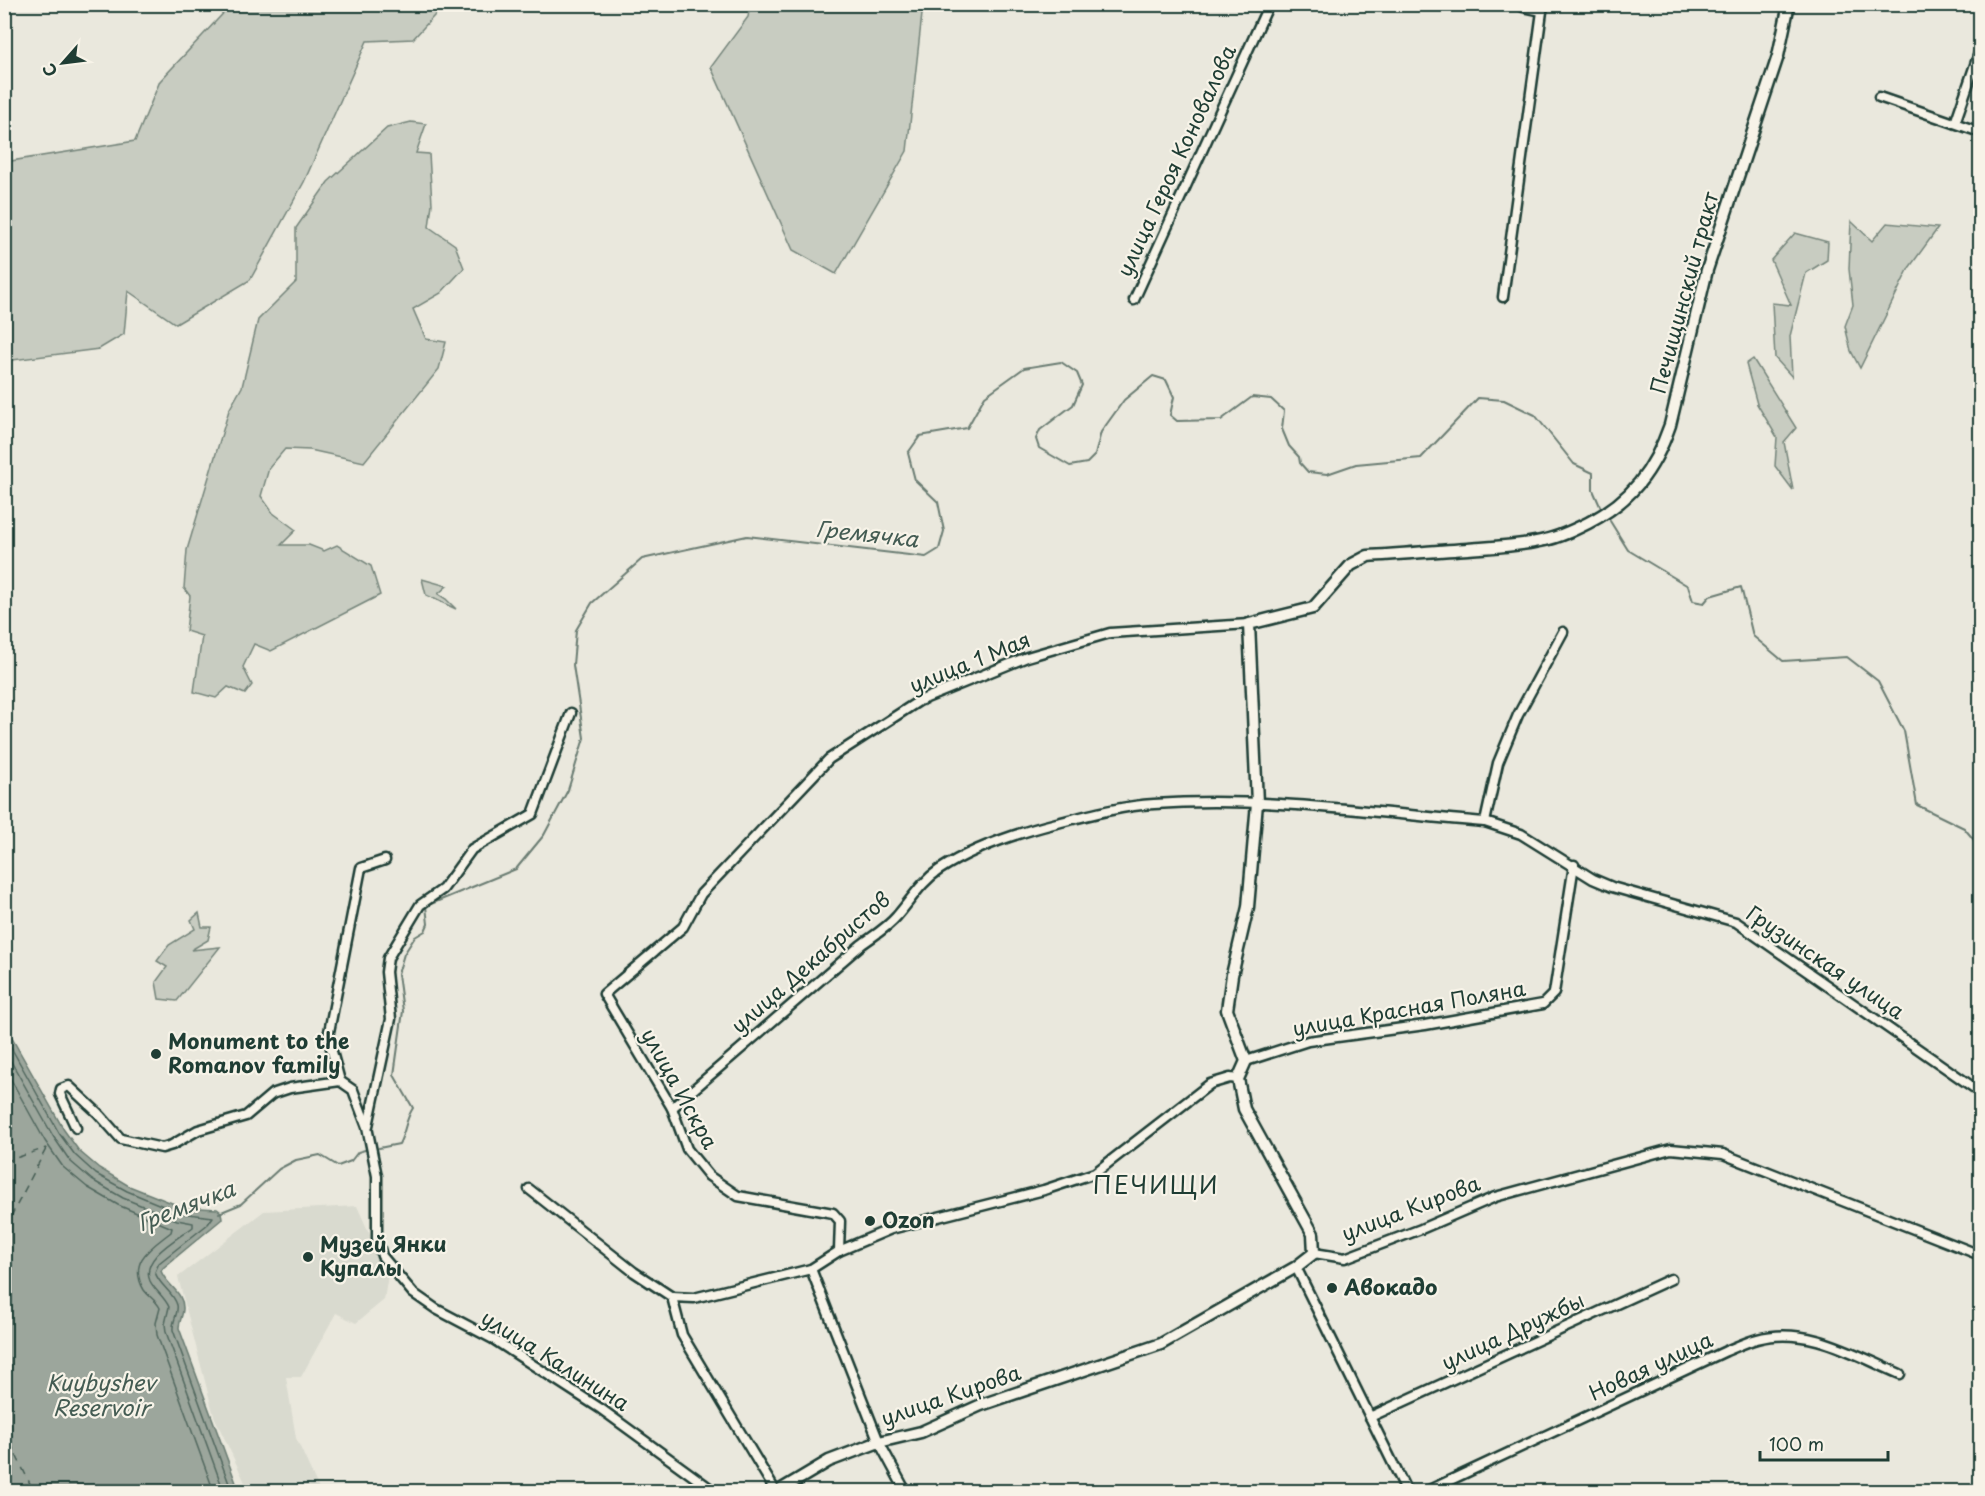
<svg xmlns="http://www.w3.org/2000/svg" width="1985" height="1496" viewBox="0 0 1985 1496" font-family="'Playpen Sans',sans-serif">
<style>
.built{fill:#d9dacf}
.green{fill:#c8ccc1;stroke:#74847a;stroke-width:1.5}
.water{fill:#9ca69c;stroke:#6a7c72;stroke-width:1.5}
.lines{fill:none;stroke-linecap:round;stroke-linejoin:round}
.shore{stroke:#51675e;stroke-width:1.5}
.stream{stroke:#6a7c72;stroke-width:2}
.ferry{stroke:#445c53;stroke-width:1.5;stroke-dasharray:8 6;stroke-linecap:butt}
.minor-casing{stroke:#1f3d34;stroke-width:13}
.tertiary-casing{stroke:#1f3d34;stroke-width:15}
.minor{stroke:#f7f3e8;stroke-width:8}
.tertiary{stroke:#f7f3e8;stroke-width:10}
.poi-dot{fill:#1f3d34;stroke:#f7f3e8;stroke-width:2}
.labels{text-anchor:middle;stroke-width:4.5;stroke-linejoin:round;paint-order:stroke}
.street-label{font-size:21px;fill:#1f3d34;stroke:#f7f3e8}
.poi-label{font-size:21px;font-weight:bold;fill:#1f3d34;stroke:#f7f3e8;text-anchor:start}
.water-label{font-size:22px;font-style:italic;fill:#445c53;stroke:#f7f3e8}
.quarter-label{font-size:24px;letter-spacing:1.5px;fill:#1f3d34;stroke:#f7f3e8}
</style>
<rect width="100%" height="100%" fill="#eae8dd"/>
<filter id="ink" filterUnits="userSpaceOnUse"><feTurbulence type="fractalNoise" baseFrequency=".0167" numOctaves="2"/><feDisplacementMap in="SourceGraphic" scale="12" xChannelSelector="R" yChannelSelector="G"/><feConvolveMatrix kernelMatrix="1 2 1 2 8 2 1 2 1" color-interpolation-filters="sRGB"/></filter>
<g filter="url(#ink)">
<polygon class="built" points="357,1206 388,1275 384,1300 356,1323 336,1313 301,1377 286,1377 296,1438 320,1491 249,1491 214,1416 178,1277 264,1211"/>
<g class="green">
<polygon points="232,4 444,5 413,39 367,41 304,182 250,280 176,324 128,291 124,334 99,349 5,361 5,162 135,141 160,81"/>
<polygon points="750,5 923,5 907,151 836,274 793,250 711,67 748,17"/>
<polygon points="411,122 426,124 416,153 429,154 432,204 429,227 455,245 464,268 441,293 413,309 426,339 446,342 439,369 364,462 310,450 285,449 269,468 261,496 273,513 296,530 281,545 309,545 324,551 337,545 371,566 380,595 271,651 254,644 243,667 252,685 245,694 228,687 216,698 194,692 202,636 186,631 190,596 184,588 187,550 229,410 242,387 258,320 296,282 296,228 328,182 387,128"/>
<polygon points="1851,221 1872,241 1887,223 1938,228 1909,268 1860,368 1851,351 1845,326 1853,305 1849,269"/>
<polygon points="1795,233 1828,242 1827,260 1806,273 1790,336 1792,377 1775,358 1772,303 1791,305 1771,260"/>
<polygon points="1753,359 1796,428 1784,442 1793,490 1775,466 1777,437 1757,404 1746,364"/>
<polygon points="422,579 447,586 438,594 446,599 456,609 426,595"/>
<polygon points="199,913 202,927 211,927 208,940 191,950 220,947 177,1001 159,999 156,982 167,967 157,961 169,945 195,929 191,920"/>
</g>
<path class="water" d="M4 1024 64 1130 79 1151 99 1168 129 1186 182 1207 217 1209 221 1212 222 1219 163 1268 161 1271C166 1285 184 1292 183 1309 183 1315 179 1322 179 1328L239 1491H5Z"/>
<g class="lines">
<g class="shore">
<path d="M4 1035 59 1133 75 1155 96 1174 127 1191 180 1213 213 1217 208 1224 159 1263 155 1272C159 1286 173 1291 177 1305 179 1313 172 1321 173 1330L232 1492"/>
<path d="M4 1049 53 1136 70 1161 92 1180 123 1198 177 1220 193 1223V1227C177 1239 140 1258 150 1281 155 1291 164 1296 169 1307L165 1324 166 1332 224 1492"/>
<path d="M4 1067 45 1141 63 1167 87 1187 118 1205 172 1228 171 1232C152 1247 127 1261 144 1290 149 1297 156 1300 160 1308L156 1323 157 1335 214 1492"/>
</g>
<g class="stream">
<polyline points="1610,521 1628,550 1688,586 1693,601 1704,603 1710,596 1741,587 1753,636 1783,661 1847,657 1878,681 1904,731 1917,805 1964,828 1980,847"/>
<path d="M379 1148 399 1144C406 1131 405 1120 413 1108L394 1075 403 1011 398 974 404 954 415 937 425 931 428 924 426 906 516 869 544 835 568 790 584 738 573 665 576 630 592 603 642 559 747 536 926 557 939 549 944 531 938 502 915 480 908 453 920 436 967 428 985 396 1024 368 1061 362 1077 373 1082 385 1073 405 1040 430 1036 439 1039 448 1070 466 1087 463 1095 455 1101 432 1124 400 1153 376 1166 380 1174 397 1170 415 1177 421 1221 420 1252 397 1271 399 1284 411 1282 429 1289 446 1299 457 1300 463 1308 472 1327 474 1356 464 1421 458 1478 398 1504 400 1535 415 1574 464 1593 473V490L1600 506"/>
<polyline points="219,1213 241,1204 279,1169 296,1160 320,1155 338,1166 351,1161 358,1152 365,1150"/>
</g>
<g class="ferry">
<polyline points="4,1162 46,1148"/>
<polyline points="4,1230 47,1147"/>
<polyline points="4,1430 34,1492"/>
</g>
<g class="minor-casing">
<g id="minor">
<polyline points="1521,4 1523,7 1542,11"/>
<polyline points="1973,4 1980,7"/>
<polyline points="1879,97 1980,132"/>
<polyline points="1955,123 1980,50"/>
<polyline points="1503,297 1543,4"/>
<polyline points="1134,300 1269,4"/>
<polyline points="1485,822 1498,763 1518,715 1563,632"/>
<polyline points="1246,1061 1308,1041 1425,1025 1543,1004 1554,993 1574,865"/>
<polyline points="340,1081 328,1037 361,868 385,860"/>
<path d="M672 1108 861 945C873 936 887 928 897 916 911 900 921 882 939 870 974 847 1017 833 1057 823 1089 815 1121 806 1154 804 1263 796 1376 813 1485 822L1521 834 1593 879 1612 887 1736 922 1980 1092"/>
<polyline points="368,1126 391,1019 386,972 388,958 420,905 443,889 472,849 533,814 571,713"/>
<polyline points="76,1128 60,1094 61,1089 69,1086 98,1113 121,1139 162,1148 172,1145 198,1130 246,1116 272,1094 290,1088 340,1081 353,1090 367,1127 377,1176 377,1238 382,1256 413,1293 436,1309 493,1339 601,1409 715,1492"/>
<polyline points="529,1189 634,1272 672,1297 682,1335 776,1492"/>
<polyline points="839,1251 840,1221 833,1213 738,1196 709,1176 687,1149 672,1108 604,994 683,927 701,894 829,759 919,701 1027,657 1110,633 1249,624"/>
<polyline points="1314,1253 1345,1258 1421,1229 1495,1197 1671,1149 1723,1154 1980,1255"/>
<polyline points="1296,1267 1407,1492"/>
<polyline points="811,1269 879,1442 906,1492"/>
<polyline points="672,1297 694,1298 811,1269 839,1251 891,1229 1044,1190 1095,1173 1210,1084 1230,1078 1238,1079"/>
<polyline points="1370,1417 1671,1279"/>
<path d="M1425 1492 1726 1351C1736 1347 1746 1342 1757 1339 1807 1325 1855 1355 1900 1374"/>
</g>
</g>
<g class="tertiary-casing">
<path id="tertiary" d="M777 1492 829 1461 879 1442 921 1432 981 1405 1161 1344 1296 1267 1314 1253 1313 1234 1244 1109 1238 1079 1246 1061 1227 1010 1232 975 1248 907 1257 803 1249 624 1313 608 1351 565 1368 556C1402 554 1435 551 1468 549 1494 547 1520 546 1545 540 1560 537 1574 530 1588 523 1631 501 1654 471 1670 425L1707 270 1778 56 1789 4"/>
</g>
<use href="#minor" class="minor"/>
<use href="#tertiary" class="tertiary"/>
</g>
</g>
<g class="poi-dot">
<circle cx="156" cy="1054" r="6"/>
<circle cx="870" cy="1221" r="6"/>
<circle cx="308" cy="1257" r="6"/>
<circle cx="1332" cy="1288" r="6"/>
</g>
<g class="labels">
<g class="street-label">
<text transform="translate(1177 161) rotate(-65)" y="7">улица Героя Коновалова</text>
<text transform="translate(1685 293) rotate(-75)" y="7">Печищинский тракт</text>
<text transform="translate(970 663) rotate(-22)" y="7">улица 1 Мая</text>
<text transform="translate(811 963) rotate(-41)" y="7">улица Декабристов</text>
<text transform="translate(1825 963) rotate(34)" y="7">Грузинская улица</text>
<text transform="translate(1409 1009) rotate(-10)" y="7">улица Красная Поляна</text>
<text transform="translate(679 1089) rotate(61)" y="7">улица Искра</text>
<text transform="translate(1411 1209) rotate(-21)" y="7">улица Кирова</text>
<text transform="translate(1513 1332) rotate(-25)" y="7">улица Дружбы</text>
<text transform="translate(555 1361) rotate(32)" y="7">улица Калинина</text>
<text transform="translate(1651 1367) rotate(-25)" y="7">Новая улица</text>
<text transform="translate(951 1396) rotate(-19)" y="7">улица Кирова</text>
</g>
<g class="poi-label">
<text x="168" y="1049">Monument to the<tspan x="168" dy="24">Romanov family</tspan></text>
<text x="882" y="1228">Ozon</text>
<text x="320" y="1252">Музей Янки<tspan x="320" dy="24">Купалы</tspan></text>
<text x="1344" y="1295">Авокадо</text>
</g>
<g class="water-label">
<text transform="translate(867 534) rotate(6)" y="8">Гремячка</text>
<text transform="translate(186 1206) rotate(-21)" y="8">Гремячка</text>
<text x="101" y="1391">Kuybyshev<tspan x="101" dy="25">Reservoir</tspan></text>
</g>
<g class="quarter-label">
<text x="1156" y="1194">ПЕЧИЩИ</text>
</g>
</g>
<rect width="1985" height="1496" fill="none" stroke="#f7f3e8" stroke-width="24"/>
<rect x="12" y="12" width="1961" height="1472" fill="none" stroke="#1f3d34" stroke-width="2" filter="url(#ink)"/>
<g transform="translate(63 63) rotate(242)" stroke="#f7f3e8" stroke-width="4.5" paint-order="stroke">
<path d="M0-4.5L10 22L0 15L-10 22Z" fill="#1f3d34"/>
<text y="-9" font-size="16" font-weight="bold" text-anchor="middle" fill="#1f3d34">С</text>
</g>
<path d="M1760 1451v9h128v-9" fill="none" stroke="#1f3d34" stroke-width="3"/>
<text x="1769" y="1451" font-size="18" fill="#1f3d34" stroke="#f7f3e8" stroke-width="4.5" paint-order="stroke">100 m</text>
</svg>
